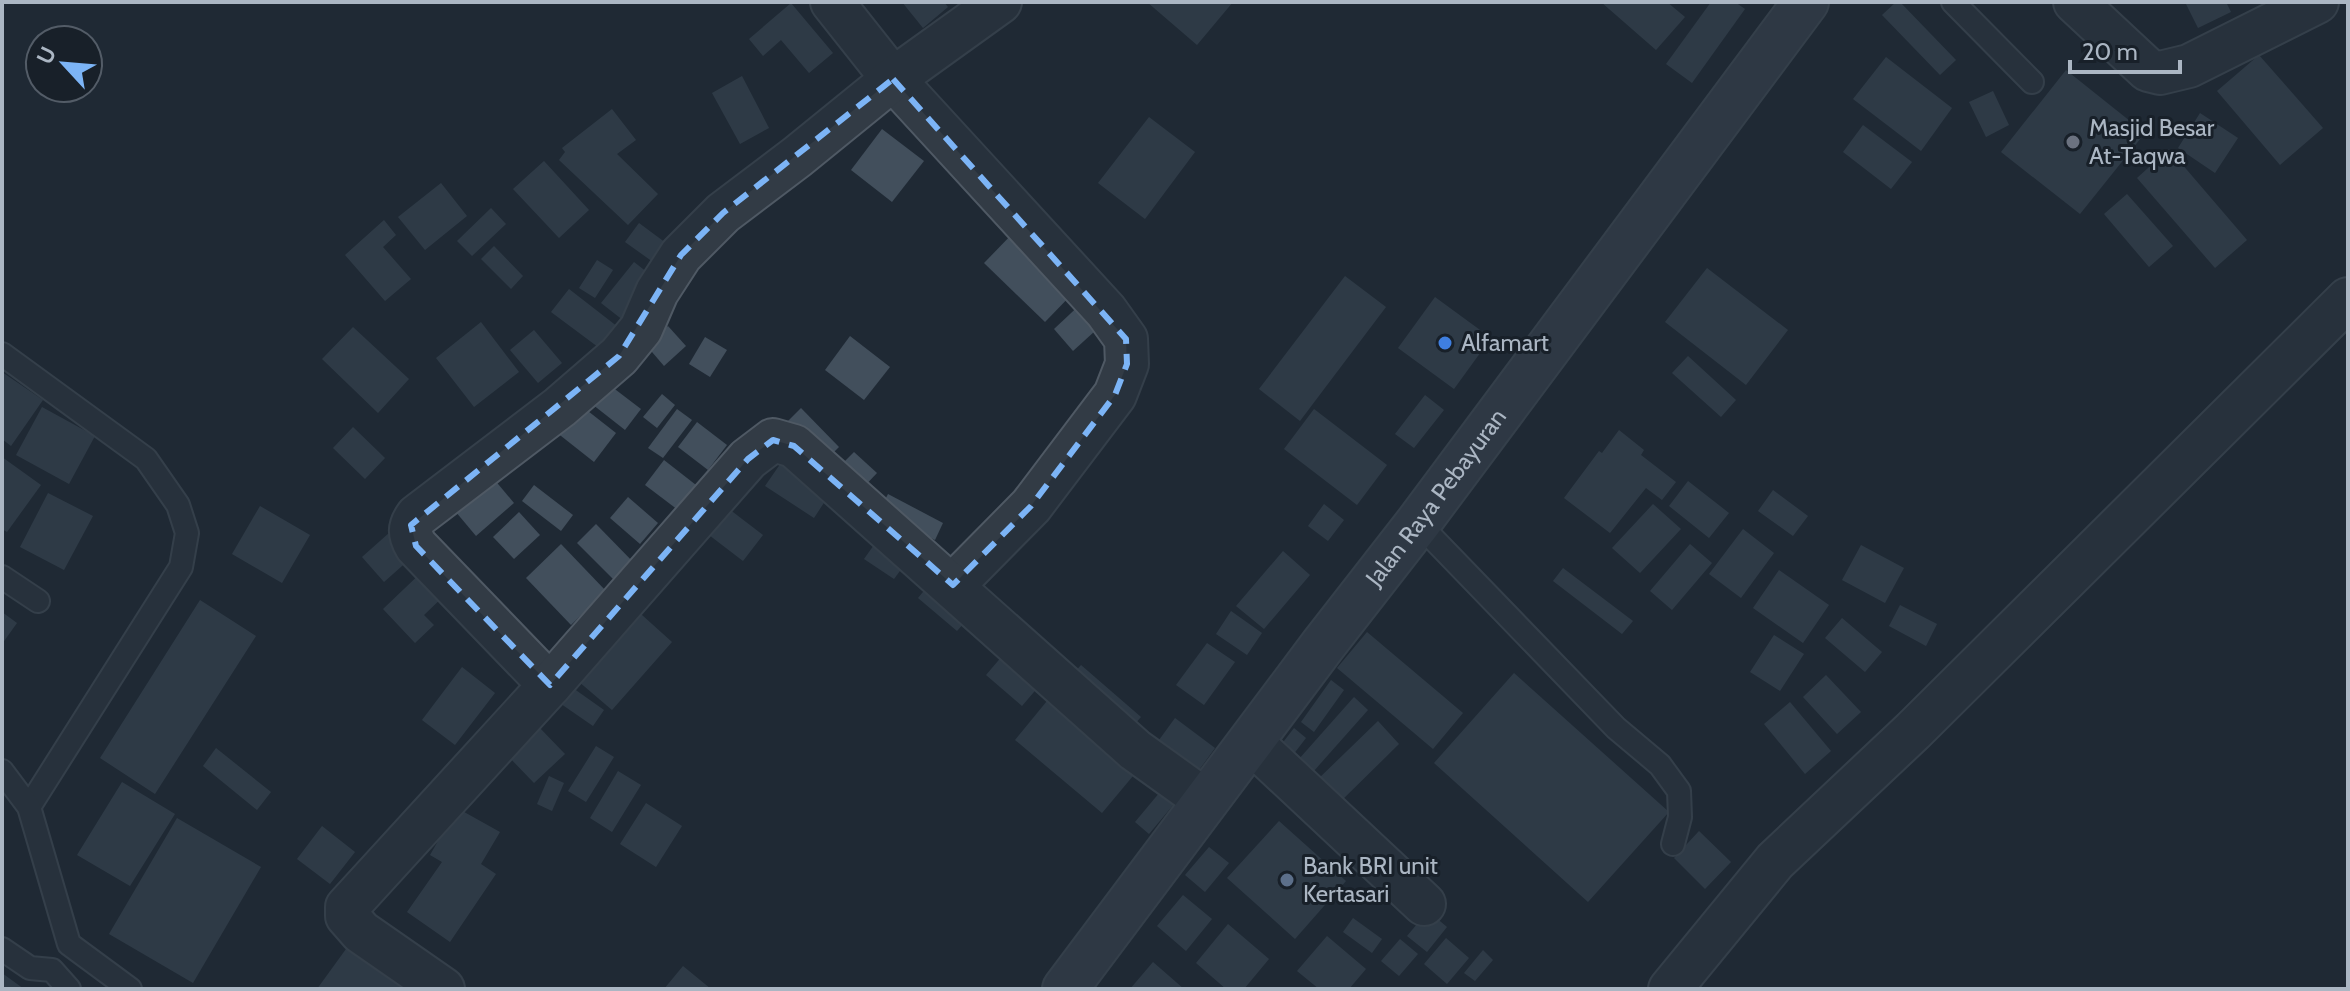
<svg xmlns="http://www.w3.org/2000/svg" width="2350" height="991" viewBox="0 0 2350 991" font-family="Cabin,sans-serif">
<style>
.building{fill:#424f5c}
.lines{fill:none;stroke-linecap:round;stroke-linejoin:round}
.lane-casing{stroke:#4f5964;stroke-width:26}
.street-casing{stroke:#4f5964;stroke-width:46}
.secondary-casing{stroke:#4f5964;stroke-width:48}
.lane{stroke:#323b45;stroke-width:22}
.street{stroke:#323b45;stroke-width:42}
.secondary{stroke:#404b58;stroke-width:44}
.marked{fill:none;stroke:#7cb4f6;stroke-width:6;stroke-dasharray:16 10;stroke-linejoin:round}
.worship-dot{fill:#6b7280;stroke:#182029;stroke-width:3}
.shop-dot{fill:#3f7fe0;stroke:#182029;stroke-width:3}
.service-dot{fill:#5c6f8a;stroke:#182029;stroke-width:3}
.labels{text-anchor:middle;stroke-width:6;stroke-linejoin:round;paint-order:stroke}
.poi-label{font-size:24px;fill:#abb6c3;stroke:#182029;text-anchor:start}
.street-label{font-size:24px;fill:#abb6c3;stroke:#182029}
</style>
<rect width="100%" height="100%" fill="#1f2934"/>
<g class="building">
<polygon points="902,2 944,2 948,7 923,28"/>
<polygon points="1147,2 1233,2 1197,45"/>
<polygon points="1601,2 1667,2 1685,17 1656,50"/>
<polygon points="1711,2 1735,2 1745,9 1692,83 1666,64"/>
<polygon points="1896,2 1900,2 1956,60 1940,75 1882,15"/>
<polygon points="2185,2 2226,2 2231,12 2198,28"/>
<polygon points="791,3 833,53 809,73 781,40 763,56 749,39"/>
<polygon points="2259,55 2323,128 2280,165 2217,91"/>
<polygon points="1886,57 1952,108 1921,151 1853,99"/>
<polygon points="2066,70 2145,133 2080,214 2001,152"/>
<polygon points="742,76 769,128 740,144 712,93"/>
<polygon points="1993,91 2009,125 1986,137 1969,102"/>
<polygon points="612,109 636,140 617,154 658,194 628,225 559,160 565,152 562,148"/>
<polygon points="2200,113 2238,138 2215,173 2178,148"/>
<polygon points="1149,117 1195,152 1145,219 1098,183"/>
<polygon points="1863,125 1912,162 1891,189 1843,152"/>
<polygon points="882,129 924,161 892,202 851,170"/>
<polygon points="2169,149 2247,240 2215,268 2137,178"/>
<polygon points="544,161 589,210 559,238 513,189"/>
<polygon points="441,183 467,216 425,250 398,217"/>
<polygon points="2127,194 2173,246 2149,267 2104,214"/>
<polygon points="491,208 506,224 472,256 457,241"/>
<polygon points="384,220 396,235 383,247 411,279 385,301 345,255"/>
<polygon points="639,223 674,249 660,267 625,242"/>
<polygon points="1015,231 1076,290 1045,322 984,263"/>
<polygon points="494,246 523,276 511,289 481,259"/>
<polygon points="597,260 613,270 595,298 579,288"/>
<polygon points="634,262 661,283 628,324 601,303"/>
<polygon points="1707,268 1788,330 1746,385 1665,322"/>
<polygon points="1345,276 1386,307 1300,421 1259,389"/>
<polygon points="569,289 618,327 602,350 551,312"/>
<polygon points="1435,297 1491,338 1454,389 1398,348"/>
<polygon points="1086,299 1106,321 1073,351 1054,329"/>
<polygon points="481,322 519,372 474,407 436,358"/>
<polygon points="668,326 686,346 664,366 646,345"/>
<polygon points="353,327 409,379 378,413 322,359"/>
<polygon points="534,330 562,363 538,383 510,350"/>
<polygon points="850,336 890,367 864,400 825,370"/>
<polygon points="705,337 727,350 710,377 689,364"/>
<polygon points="1688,356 1736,400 1721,417 1672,373"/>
<polygon points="2,372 43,400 11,446 2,439"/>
<polygon points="599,377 641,409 625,430 583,397"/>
<polygon points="662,394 675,405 657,428 643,417"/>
<polygon points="1425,395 1444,410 1414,448 1395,434"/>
<polygon points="579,404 616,433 594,462 556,432"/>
<polygon points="42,407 95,436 69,484 16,455"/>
<polygon points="801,408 839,447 821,465 783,426"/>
<polygon points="677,409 692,420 663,458 648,448"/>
<polygon points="1314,409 1387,465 1357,505 1284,449"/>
<polygon points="697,422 727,445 708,470 678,447"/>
<polygon points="353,427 385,458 365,479 333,448"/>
<polygon points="1619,430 1644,450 1641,455 1676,482 1662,500 1646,488 1610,533 1564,498 1599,451 1602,453"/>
<polygon points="854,452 877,473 859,492 836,470"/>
<polygon points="2,457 41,485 7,532 2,529"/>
<polygon points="664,460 696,485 678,510 645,485"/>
<polygon points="783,460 831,492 814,518 765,486"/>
<polygon points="488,472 514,503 476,536 450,505"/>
<polygon points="1688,481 1729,513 1709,538 1669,506"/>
<polygon points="534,485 573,515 561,531 522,501"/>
<polygon points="1773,490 1808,516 1793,536 1758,511"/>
<polygon points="48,493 93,516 64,570 20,547"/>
<polygon points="888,494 943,523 935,540 879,511"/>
<polygon points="628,497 658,523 640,544 610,518"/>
<polygon points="1324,504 1344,520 1328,541 1308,526"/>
<polygon points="1653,504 1681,529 1640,573 1612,548"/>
<polygon points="260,506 310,535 282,583 232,554"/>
<polygon points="729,509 763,535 743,561 709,535"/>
<polygon points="519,512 540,535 514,559 493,537"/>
<polygon points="596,524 638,567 619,585 577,543"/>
<polygon points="1743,529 1774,553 1741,598 1709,574"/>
<polygon points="389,533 411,558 384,582 362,557"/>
<polygon points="881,535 911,556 894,579 864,559"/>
<polygon points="561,544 606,591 571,625 526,578"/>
<polygon points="1690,544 1712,563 1672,610 1650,591"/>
<polygon points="1861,545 1904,568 1885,603 1842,580"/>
<polygon points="1283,551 1310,575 1264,629 1236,606"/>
<polygon points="426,568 448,592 424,615 434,625 415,643 383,609"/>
<polygon points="1563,568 1633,621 1622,634 1553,581"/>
<polygon points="1779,570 1829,605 1803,643 1753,608"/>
<polygon points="932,581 972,614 957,631 918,598"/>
<polygon points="200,600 256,636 155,794 100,758"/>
<polygon points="1900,605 1937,624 1926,646 1889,626"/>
<polygon points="632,606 672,642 612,710 571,675"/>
<polygon points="1231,611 1262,633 1247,655 1216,634"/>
<polygon points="2,612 17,623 2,644"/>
<polygon points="1842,618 1882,652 1865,672 1825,638"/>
<polygon points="1367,632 1463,713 1433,749 1337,668"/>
<polygon points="1774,635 1804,654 1780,691 1750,672"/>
<polygon points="1207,643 1235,662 1204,705 1176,685"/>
<polygon points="1009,648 1045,679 1022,706 986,675"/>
<polygon points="1081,665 1141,717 1128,732 1068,680"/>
<polygon points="462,667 495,693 455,745 422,720"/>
<polygon points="1514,673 1669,812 1588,902 1434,763"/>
<polygon points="1826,675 1861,712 1837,734 1803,697"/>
<polygon points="1331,680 1344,690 1314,732 1301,722"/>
<polygon points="563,681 604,710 593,726 551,697"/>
<polygon points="1056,690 1143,764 1102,813 1015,740"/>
<polygon points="1354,697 1368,710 1305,781 1291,768"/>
<polygon points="1790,702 1831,751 1805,774 1764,724"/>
<polygon points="1175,718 1215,748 1199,770 1159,740"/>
<polygon points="1378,721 1399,744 1336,806 1314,783"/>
<polygon points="537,725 565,754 534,783 507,755"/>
<polygon points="1294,728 1306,738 1286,764 1274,754"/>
<polygon points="596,746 614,757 586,802 568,791"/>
<polygon points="216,748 271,792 257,810 203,766"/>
<polygon points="618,771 641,785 612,832 590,818"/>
<polygon points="549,776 564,783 552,811 537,804"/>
<polygon points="122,782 175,814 130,886 77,855"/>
<polygon points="1160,792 1174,804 1149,834 1135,822"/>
<polygon points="646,803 682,826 656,867 620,844"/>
<polygon points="457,808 500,832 481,864 496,874 450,942 407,912 442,862 430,855"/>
<polygon points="177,818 261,867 193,983 109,934"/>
<polygon points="1279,821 1346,881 1295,939 1227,878"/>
<polygon points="322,826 355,852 330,884 297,859"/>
<polygon points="1699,831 1731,862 1705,889 1674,858"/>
<polygon points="1209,847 1229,863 1205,892 1185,875"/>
<polygon points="1183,895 1212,919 1186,951 1157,926"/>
<polygon points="1428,911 1447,927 1427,952 1407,936"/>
<polygon points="1353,918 1382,939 1372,953 1343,932"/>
<polygon points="1228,924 1269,959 1244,989 1226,989 1196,963"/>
<polygon points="1327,936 1366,969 1349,989 1319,989 1297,971"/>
<polygon points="354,938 408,989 317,989"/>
<polygon points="1446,938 1469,958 1447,984 1424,964"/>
<polygon points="1400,939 1418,954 1399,976 1381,961"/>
<polygon points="1483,950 1493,960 1475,981 1464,973"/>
<polygon points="1153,962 1184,989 1130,989"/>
<polygon points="683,966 711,989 664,989"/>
<polygon points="2,973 24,989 2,989"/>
</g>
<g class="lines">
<g class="lane-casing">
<g id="lane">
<polyline points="1953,2 2032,82"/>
<polyline points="2,354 146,459 178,505 187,533 181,567 29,807"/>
<polyline points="1418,523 1616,728 1660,765 1679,791 1680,817 1673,844"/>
<polyline points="2,577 38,601"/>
<polyline points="2,771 29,807 69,944 130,989"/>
<polyline points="2,949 30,968 52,970 69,989"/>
</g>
</g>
<g class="street-casing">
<g id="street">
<polyline points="832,2 893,79 1106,311 1126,339 1127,364 1115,395 1031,506 953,585"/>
<polyline points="2075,2 2148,70 2160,73 2189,66 2317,2"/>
<path d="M550 685 416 546C409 534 409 527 417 516L560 407 619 356 641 329 657 292 681 255 723 213 797 157 893 79 1000 2"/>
<polyline points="1251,742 1424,904"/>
<polyline points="443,989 361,932 347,916 347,907 550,685 748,459 773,440 794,446 1135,750 1206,801"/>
<polyline points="1670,989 1775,861 1913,731 2348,299"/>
</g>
</g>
<g class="secondary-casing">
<g id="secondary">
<path id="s1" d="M1065 989 1323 645 1418 523 1806 2"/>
</g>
</g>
<use href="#lane" class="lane"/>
<use href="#street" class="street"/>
<use href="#secondary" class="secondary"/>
</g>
<path d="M0 0H2350V991H0ZM893 79 1126 339 1127 364 1115 395 1031 506 953 585 794 446 773 440 748 459 550 685 416 546 411 525 619 356 681 255 723 213Z" fill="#1f2934" fill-opacity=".55" fill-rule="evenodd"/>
<path class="marked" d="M893 79 1126 339 1127 364 1115 395 1031 506 953 585 794 446 773 440 748 459 550 685 416 546 411 525 619 356 681 255 723 213Z"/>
<circle class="worship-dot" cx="2073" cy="142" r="8"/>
<circle class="shop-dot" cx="1445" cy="343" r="8"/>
<circle class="service-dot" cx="1287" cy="880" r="8"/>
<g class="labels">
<g class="poi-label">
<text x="2089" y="136">Masjid Besar<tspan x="2089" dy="28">At-Taqwa</tspan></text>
<text x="1461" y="351">Alfamart</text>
<text x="1303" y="874">Bank BRI unit<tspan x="1303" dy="28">Kertasari</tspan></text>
</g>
<g class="street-label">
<text dy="8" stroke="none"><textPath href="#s1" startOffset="616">Jalan Raya Pebayuran</textPath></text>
</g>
</g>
<rect width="2350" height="991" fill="none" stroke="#abb6c3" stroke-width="8"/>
<g transform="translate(64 64) rotate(296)"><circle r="38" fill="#182029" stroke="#535c67" stroke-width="2"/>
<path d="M0-6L14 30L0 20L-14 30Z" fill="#7cb4f6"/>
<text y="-12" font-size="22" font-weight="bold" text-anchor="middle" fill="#abb6c3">U</text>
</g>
<path d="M2070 60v12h110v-12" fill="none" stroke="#abb6c3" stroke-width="4"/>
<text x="2082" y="60" font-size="24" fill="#abb6c3" stroke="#182029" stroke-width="6" paint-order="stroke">20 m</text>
</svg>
